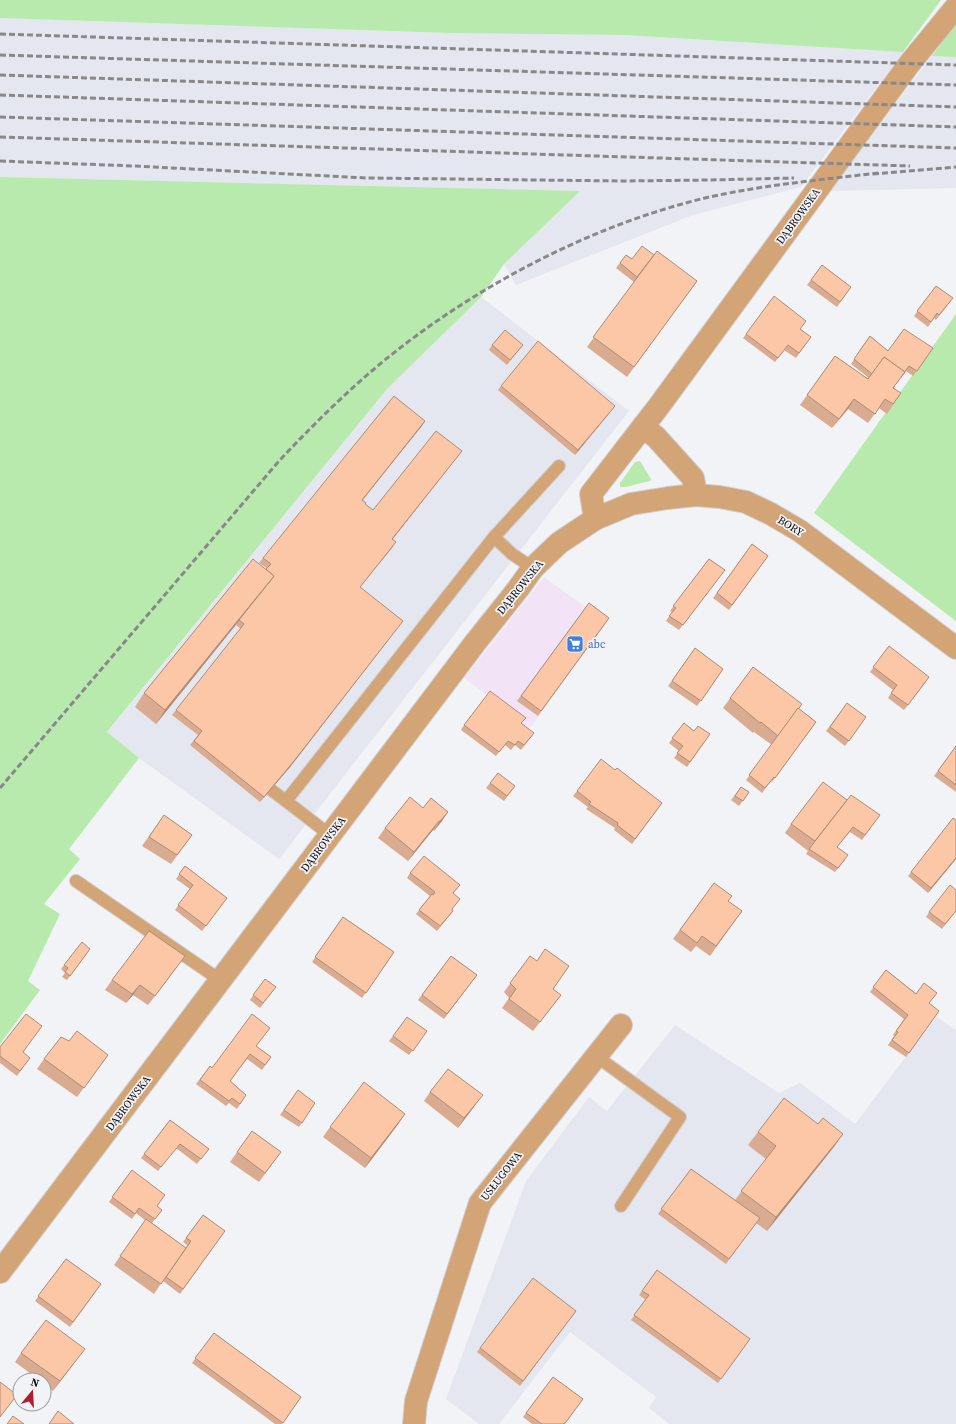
<svg xmlns="http://www.w3.org/2000/svg" width="956" height="1424" viewBox="0 0 956 1424" font-family="'Source Serif 4',serif">
<style>
.commercial{fill:#f3e3f6}
.built{fill:#e4e6f0}
.green{fill:#b7eaac}
.lines{fill:none;stroke-linecap:round;stroke-linejoin:round}
.service-casing{stroke:#cecfd2;stroke-width:14}
.minor-casing{stroke:#cecfd2;stroke-width:24}
.tertiary-casing{stroke:#cecfd2;stroke-width:24}
.service{stroke:#d3a476;stroke-width:12}
.minor{stroke:#d3a476;stroke-width:22}
.tertiary{stroke:#d3a476;stroke-width:22}
.rail{stroke:#88888b;stroke-width:3;stroke-dasharray:6 3;stroke-linecap:butt}
.wall{fill:#d9ab90}
.shaded-wall{fill:#b08b75}
.building{fill:#fcc7a7;stroke:#b08b75}
.labels{text-anchor:middle;stroke-width:3.5;stroke-linejoin:round;paint-order:stroke}
.street-label{font-size:11px;fill:#111112;stroke:#f2f3f7}
.shop-label{font-size:11px;fill:#366cbe;stroke:#f2f3f7;text-anchor:start}
</style>
<rect width="100%" height="100%" fill="#f2f3f7"/>
<polygon class="commercial" points="544,577 607,622 530,728 464,678"/>
<g class="built">
<polygon points="0,18 450,33 625,35 903,52 801,187 693,215 516,285 504,264 579,191 0,177"/>
<polygon points="932,56 956,57 956,188 830,191"/>
<polygon points="481,297 629,411 279,859 139,758 107,733 387,389"/>
<polygon points="936,1017 956,1030 956,1424 669,1424 649,1408 656,1397 570,1332 499,1424 479,1424 446,1399 526,1181 589,1097 607,1111 675,1025 779,1093 800,1083 855,1124"/>
</g>
<g class="green">
<polygon points="0,0 941,0 903,52 625,35 450,33 0,18"/>
<polygon points="956,24 956,57 932,56"/>
<polygon points="0,177 580,191 504,264 481,297 387,389 107,732 139,758 69,849 80,859 44,904 60,914 28,981 40,990 0,1044"/>
<polygon points="956,314 956,621 814,513"/>
<polygon points="640,461 651,479 650,481 626,487 620,487 620,483 635,462"/>
</g>
<g class="lines">
<g class="service-casing">
<g id="service">
<polyline points="494,537 559,466"/>
<polyline points="258,780 286,801 330,835"/>
<polyline points="286,801 494,537 512,554 533,568"/>
<polyline points="76,881 220,980"/>
<polyline points="596,1056 680,1117 621,1206"/>
</g>
</g>
<g class="minor-casing">
<g id="minor">
<polyline points="643,427 656,437 693,478 696,495"/>
<polyline points="595,519 591,494 659,406 910,63 956,7"/>
<polyline points="414,1424 416,1401 480,1203 621,1025"/>
</g>
</g>
<g class="tertiary-casing">
<polyline id="tertiary" points="0,1272 475,643 518,589 533,568 559,543 595,519 631,504 668,498 696,495 720,497 746,502 771,514 800,531 956,648"/>
</g>
<use href="#service" class="service"/>
<use href="#minor" class="minor"/>
<use href="#tertiary" class="tertiary"/>
<g class="rail">
<polyline points="0,34 956,65"/>
<polyline points="0,55 956,85"/>
<polyline points="0,75 956,107"/>
<polyline points="0,95 956,127"/>
<polyline points="0,117 956,148"/>
<polyline points="0,137 910,166"/>
<polyline points="0,161 134,166 367,178 623,181 710,180 794,178"/>
<polyline points="873,174 956,167"/>
<path d="M0 788 279 461C311 427 344 394 380 364 472 288 589 226 705 198 762 185 820 180 878 173"/>
</g>
</g>
<g class="wall">
<polygon points="626,255 632,259 654,255 697,281 627,377 587,347 634,282 616,268"/>
<polygon points="822,265 851,287 837,307 807,285"/>
<polygon points="936,286 953,298 936,320 934,318 928,327 914,316"/>
<polygon points="800,329 811,337 796,358 784,350 775,362 743,338 746,334"/>
<polygon points="870,336 888,351 933,348 913,376 906,371 893,388 901,393 887,414 879,408 868,423 848,409 832,428 800,405 835,356 868,379 869,378 851,364"/>
<polygon points="492,345 523,345 507,365 489,350"/>
<polygon points="501,386 615,406 575,455 498,390"/>
<polygon points="425,421 363,500 365,504 373,510 462,451 392,539 393,547 360,587 291,766 260,802 190,745 198,735 172,715 241,629 236,625 239,620 156,724 135,707 144,693 266,569 267,568 259,563 263,558"/>
<polygon points="752,544 768,556 729,610 713,598"/>
<polygon points="709,559 721,575 679,630 666,621 672,612 670,611"/>
<polygon points="589,603 609,618 538,716 517,701"/>
<polygon points="889,646 926,682 904,710 888,698 893,690 870,672"/>
<polygon points="695,648 723,669 697,706 668,686"/>
<polygon points="753,667 798,708 816,722 772,782 771,781 762,793 746,780 772,745 754,732 753,733 723,708"/>
<polygon points="847,703 866,717 845,746 826,731"/>
<polygon points="684,723 694,731 710,734 687,767 674,758 679,751 669,743"/>
<polygon points="522,724 534,733 521,750 515,745 511,750 505,745 496,756 461,730 464,725"/>
<polygon points="956,746 956,792 934,776"/>
<polygon points="615,770 662,803 632,844 614,830 615,828 586,809 588,807 573,796 577,791"/>
<polygon points="490,783 515,786 504,801 486,788"/>
<polygon points="741,787 749,792 739,806 731,800"/>
<polygon points="847,800 880,815 862,840 850,832 837,847 845,860 835,872 806,854 808,851 785,833 791,824"/>
<polygon points="423,808 442,821 434,831 433,830 408,861 378,838 385,828"/>
<polygon points="164,815 192,835 171,864 142,846"/>
<polygon points="956,820 956,859 928,893 908,876 911,872"/>
<polygon points="185,866 227,898 202,931 175,910 190,889 176,879"/>
<polygon points="410,873 460,885 453,893 452,910 450,915 437,931 416,914 430,896 407,878"/>
<polygon points="714,883 728,901 742,911 710,956 696,946 691,952 673,939"/>
<polygon points="956,911 942,929 926,917 929,912"/>
<polygon points="343,917 394,952 362,998 312,962"/>
<polygon points="90,949 67,980 62,977 65,973 61,969 64,965"/>
<polygon points="451,956 477,975 444,1019 418,1000"/>
<polygon points="530,956 553,989 561,995 533,1031 502,1008 509,998 504,992"/>
<polygon points="178,965 148,1005 133,995 126,1003 105,990 112,980"/>
<polygon points="886,970 939,1011 906,1057 888,1045 894,1036 893,1035 904,1019 870,992"/>
<polygon points="265,979 273,991 260,1008 250,1000"/>
<polygon points="427,1031 409,1055 389,1041 393,1036"/>
<polygon points="69,1041 108,1055 77,1097 37,1069 44,1059"/>
<polygon points="256,1046 271,1057 262,1070 247,1059 230,1081 246,1095 237,1109 229,1103 226,1106 196,1084 210,1066 212,1068"/>
<polygon points="0,1047 30,1058 17,1076 0,1063"/>
<polygon points="298,1090 315,1103 299,1127 280,1115"/>
<polygon points="430,1092 476,1104 458,1128 424,1101"/>
<polygon points="170,1120 209,1149 197,1164 176,1148 158,1171 141,1158"/>
<polygon points="399,1123 365,1168 323,1137 330,1127"/>
<polygon points="818,1124 843,1134 833,1148 767,1231 756,1223 726,1264 658,1214 691,1169 735,1200 766,1159 748,1145 758,1132"/>
<polygon points="252,1131 281,1152 259,1182 230,1162"/>
<polygon points="132,1170 157,1206 162,1210 152,1223 186,1248 187,1245 183,1242 203,1215 225,1231 180,1294 163,1281 166,1276 154,1294 114,1265 145,1220 136,1213 132,1219 109,1202"/>
<polygon points="66,1259 101,1284 70,1327 35,1301"/>
<polygon points="657,1270 750,1339 718,1383 631,1320 646,1300 639,1295"/>
<polygon points="576,1311 520,1386 477,1352 480,1348"/>
<polygon points="214,1333 301,1397 282,1424 275,1424 192,1363"/>
<polygon points="21,1353 78,1358 53,1391 44,1384 44,1380 39,1380 15,1362"/>
<polygon points="553,1377 583,1399 565,1424 532,1424 523,1417"/>
</g>
<g class="shaded-wall">
<polygon points="854,399 848,409 832,428 839,419"/>
<polygon points="615,406 612,410 575,455 578,450"/>
<polygon points="425,421 422,426 359,504 362,500"/>
<polygon points="462,451 458,456 389,544 392,539"/>
<polygon points="274,576 264,590 156,724 165,710"/>
<polygon points="399,626 291,766 260,802 264,797"/>
<polygon points="448,812 442,821 434,831 440,821"/>
<polygon points="439,821 433,830 408,861 414,852"/>
<polygon points="956,858 956,859 928,893 931,888"/>
<polygon points="185,956 178,965 148,1005 155,996"/>
<polygon points="140,985 133,995 126,1003 132,994"/>
<polygon points="483,1095 476,1104 458,1128 464,1118"/>
<polygon points="405,1114 399,1123 365,1168 371,1158"/>
<polygon points="843,1134 833,1148 767,1231 776,1217"/>
<polygon points="85,1349 78,1358 53,1391 60,1381"/>
</g>
<g class="building">
<polygon points="642,246 654,255 637,277 620,263 626,255 632,259"/>
<polygon points="657,251 697,281 634,367 593,337"/>
<polygon points="822,265 851,287 840,302 811,280"/>
<polygon points="936,286 953,298 939,315 937,313 931,322 917,311"/>
<polygon points="774,296 806,321 800,329 811,337 799,353 788,345 778,358 746,334"/>
<polygon points="904,329 933,348 917,371 909,366 901,377 905,372 884,357 872,374 854,359 870,336 888,351"/>
<polygon points="505,330 523,345 510,360 492,345"/>
<polygon points="538,341 615,406 578,450 501,386"/>
<polygon points="835,356 868,379 884,357 905,372 893,388 901,393 893,404 885,399 875,414 854,399 839,419 807,395"/>
<polygon points="394,396 425,421 362,500 366,503 365,504 373,510 436,431 462,451 392,539 396,542 360,587 403,621 294,761 264,797 194,741 202,731 176,710 244,624 239,620 271,580 274,576 266,569 271,564 263,558"/>
<polygon points="752,544 768,556 732,605 717,593"/>
<polygon points="253,559 274,576 165,710 144,693"/>
<polygon points="709,559 725,570 683,625 669,616 676,608 673,606"/>
<polygon points="589,603 609,618 541,711 521,696"/>
<polygon points="889,646 929,677 908,705 891,693 897,685 873,667"/>
<polygon points="695,648 723,669 701,701 672,681"/>
<polygon points="753,667 802,704 778,736 761,722 760,723 730,698"/>
<polygon points="490,691 526,718 521,723 534,733 524,745 518,741 515,745 508,741 499,752 464,725"/>
<polygon points="847,703 866,717 849,741 830,727"/>
<polygon points="798,708 816,722 775,778 774,777 765,788 749,775"/>
<polygon points="684,723 694,731 698,726 710,734 690,762 677,753 683,746 672,738"/>
<polygon points="956,746 956,785 938,771"/>
<polygon points="601,759 615,770 617,768 662,803 635,839 617,825 618,823 589,804 591,802 577,791"/>
<polygon points="498,773 515,786 507,796 490,783"/>
<polygon points="823,782 847,800 815,841 791,824"/>
<polygon points="741,787 749,792 743,801 735,796"/>
<polygon points="851,795 880,815 865,835 853,827 837,847 848,855 838,868 809,849"/>
<polygon points="410,797 423,808 431,798 448,812 440,821 439,821 414,852 385,828"/>
<polygon points="164,815 192,835 177,855 149,837"/>
<polygon points="953,818 956,820 956,858 931,888 911,872"/>
<polygon points="424,856 460,885 453,893 460,899 452,909 453,911 440,926 419,910 432,894 433,895 435,892 410,873"/>
<polygon points="185,866 227,898 206,926 178,905 193,885 179,874"/>
<polygon points="714,883 732,896 728,901 742,911 716,946 702,936 697,943 680,930"/>
<polygon points="950,885 956,890 956,911 945,924 929,912"/>
<polygon points="343,917 394,952 366,993 315,957"/>
<polygon points="149,931 185,956 155,996 140,985 132,994 112,980"/>
<polygon points="82,942 90,949 70,976 65,972 68,968 64,965"/>
<polygon points="545,949 569,966 553,989 561,995 540,1022 509,999 516,989 510,983 530,956 537,961"/>
<polygon points="451,956 477,975 447,1014 422,995"/>
<polygon points="886,970 916,994 924,983 937,993 929,1003 939,1011 909,1053 892,1040 898,1032 896,1031 908,1015 873,987"/>
<polygon points="265,979 276,987 263,1003 253,995"/>
<polygon points="26,1014 42,1026 23,1052 30,1058 20,1071 0,1056 0,1047"/>
<polygon points="252,1014 270,1028 256,1046 271,1057 265,1065 250,1054 230,1081 246,1095 240,1104 232,1098 229,1101 200,1080 210,1066 212,1068"/>
<polygon points="407,1017 427,1031 413,1051 393,1036"/>
<polygon points="77,1031 108,1055 84,1088 44,1059 61,1037 69,1041"/>
<polygon points="448,1069 483,1095 464,1118 430,1092"/>
<polygon points="364,1082 405,1114 371,1158 330,1127"/>
<polygon points="298,1090 315,1103 302,1123 284,1110"/>
<polygon points="784,1098 818,1124 823,1118 843,1134 776,1217 741,1191 776,1146 758,1132"/>
<polygon points="170,1120 209,1149 201,1159 180,1144 161,1167 144,1154"/>
<polygon points="252,1131 281,1152 265,1173 237,1152"/>
<polygon points="691,1169 760,1218 729,1259 661,1209"/>
<polygon points="132,1170 165,1195 157,1206 162,1210 155,1219 139,1208 135,1214 112,1197"/>
<polygon points="203,1215 225,1231 183,1289 166,1277 191,1241 186,1238"/>
<polygon points="146,1219 186,1248 161,1284 120,1256"/>
<polygon points="66,1259 101,1284 73,1322 38,1296"/>
<polygon points="657,1270 750,1339 721,1379 634,1315 649,1295 642,1291"/>
<polygon points="533,1278 576,1311 523,1381 480,1348"/>
<polygon points="46,1320 85,1349 60,1381 21,1353"/>
<polygon points="214,1333 301,1397 283,1423 195,1358"/>
<polygon points="553,1377 583,1399 566,1422 563,1424 542,1424 526,1413"/>
<polygon points="0,1382 17,1395 0,1417"/>
<polygon points="58,1411 74,1424 49,1424"/>
<polygon points="13,1416 24,1424 7,1424"/>
</g>
<defs>
<g id="supermarket-square" transform="scale(0.9)"><rect x="-9" y="-9" width="18" height="18" rx="4" fill="#3f7fe0" stroke="#f2f3f7"/><path d="M-6-5.5h2.5l.6 2H6L4.5 2H-2.5L-4.4-4H-6ZM-1.5 3.2a1.3 1.3 0 1 0 .1 0ZM3 3.2a1.3 1.3 0 1 0 .1 0Z" fill="#fff"/></g>
</defs>
<g fill-rule="evenodd">
<use href="#supermarket-square" x="575" y="644"/>
</g>
<g class="labels">
<g class="street-label">
<text transform="translate(798 216) rotate(-54)" y="4">DĄBROWSKA</text>
<text transform="translate(791 526) rotate(32)" y="4">BORY</text>
<text transform="translate(520 587) rotate(-51)" y="4">DĄBROWSKA</text>
<text transform="translate(323 844) rotate(-53)" y="4">DĄBROWSKA</text>
<text transform="translate(128 1103) rotate(-53)" y="4">DĄBROWSKA</text>
<text transform="translate(501 1176) rotate(-52)" y="4">USŁUGOWA</text>
</g>
<g class="shop-label">
<text x="588" y="648">abc</text>
</g>
</g>
<g transform="translate(32 1392) rotate(18)"><circle r="19" fill="#f2f3f7" stroke="#98999b"/>
<path d="M0-3L7 15L0 10L-7 15Z" fill="#b01d2e"/>
<text y="-6" font-size="11" font-weight="bold" text-anchor="middle" fill="#111112">N</text>
</g>
</svg>
